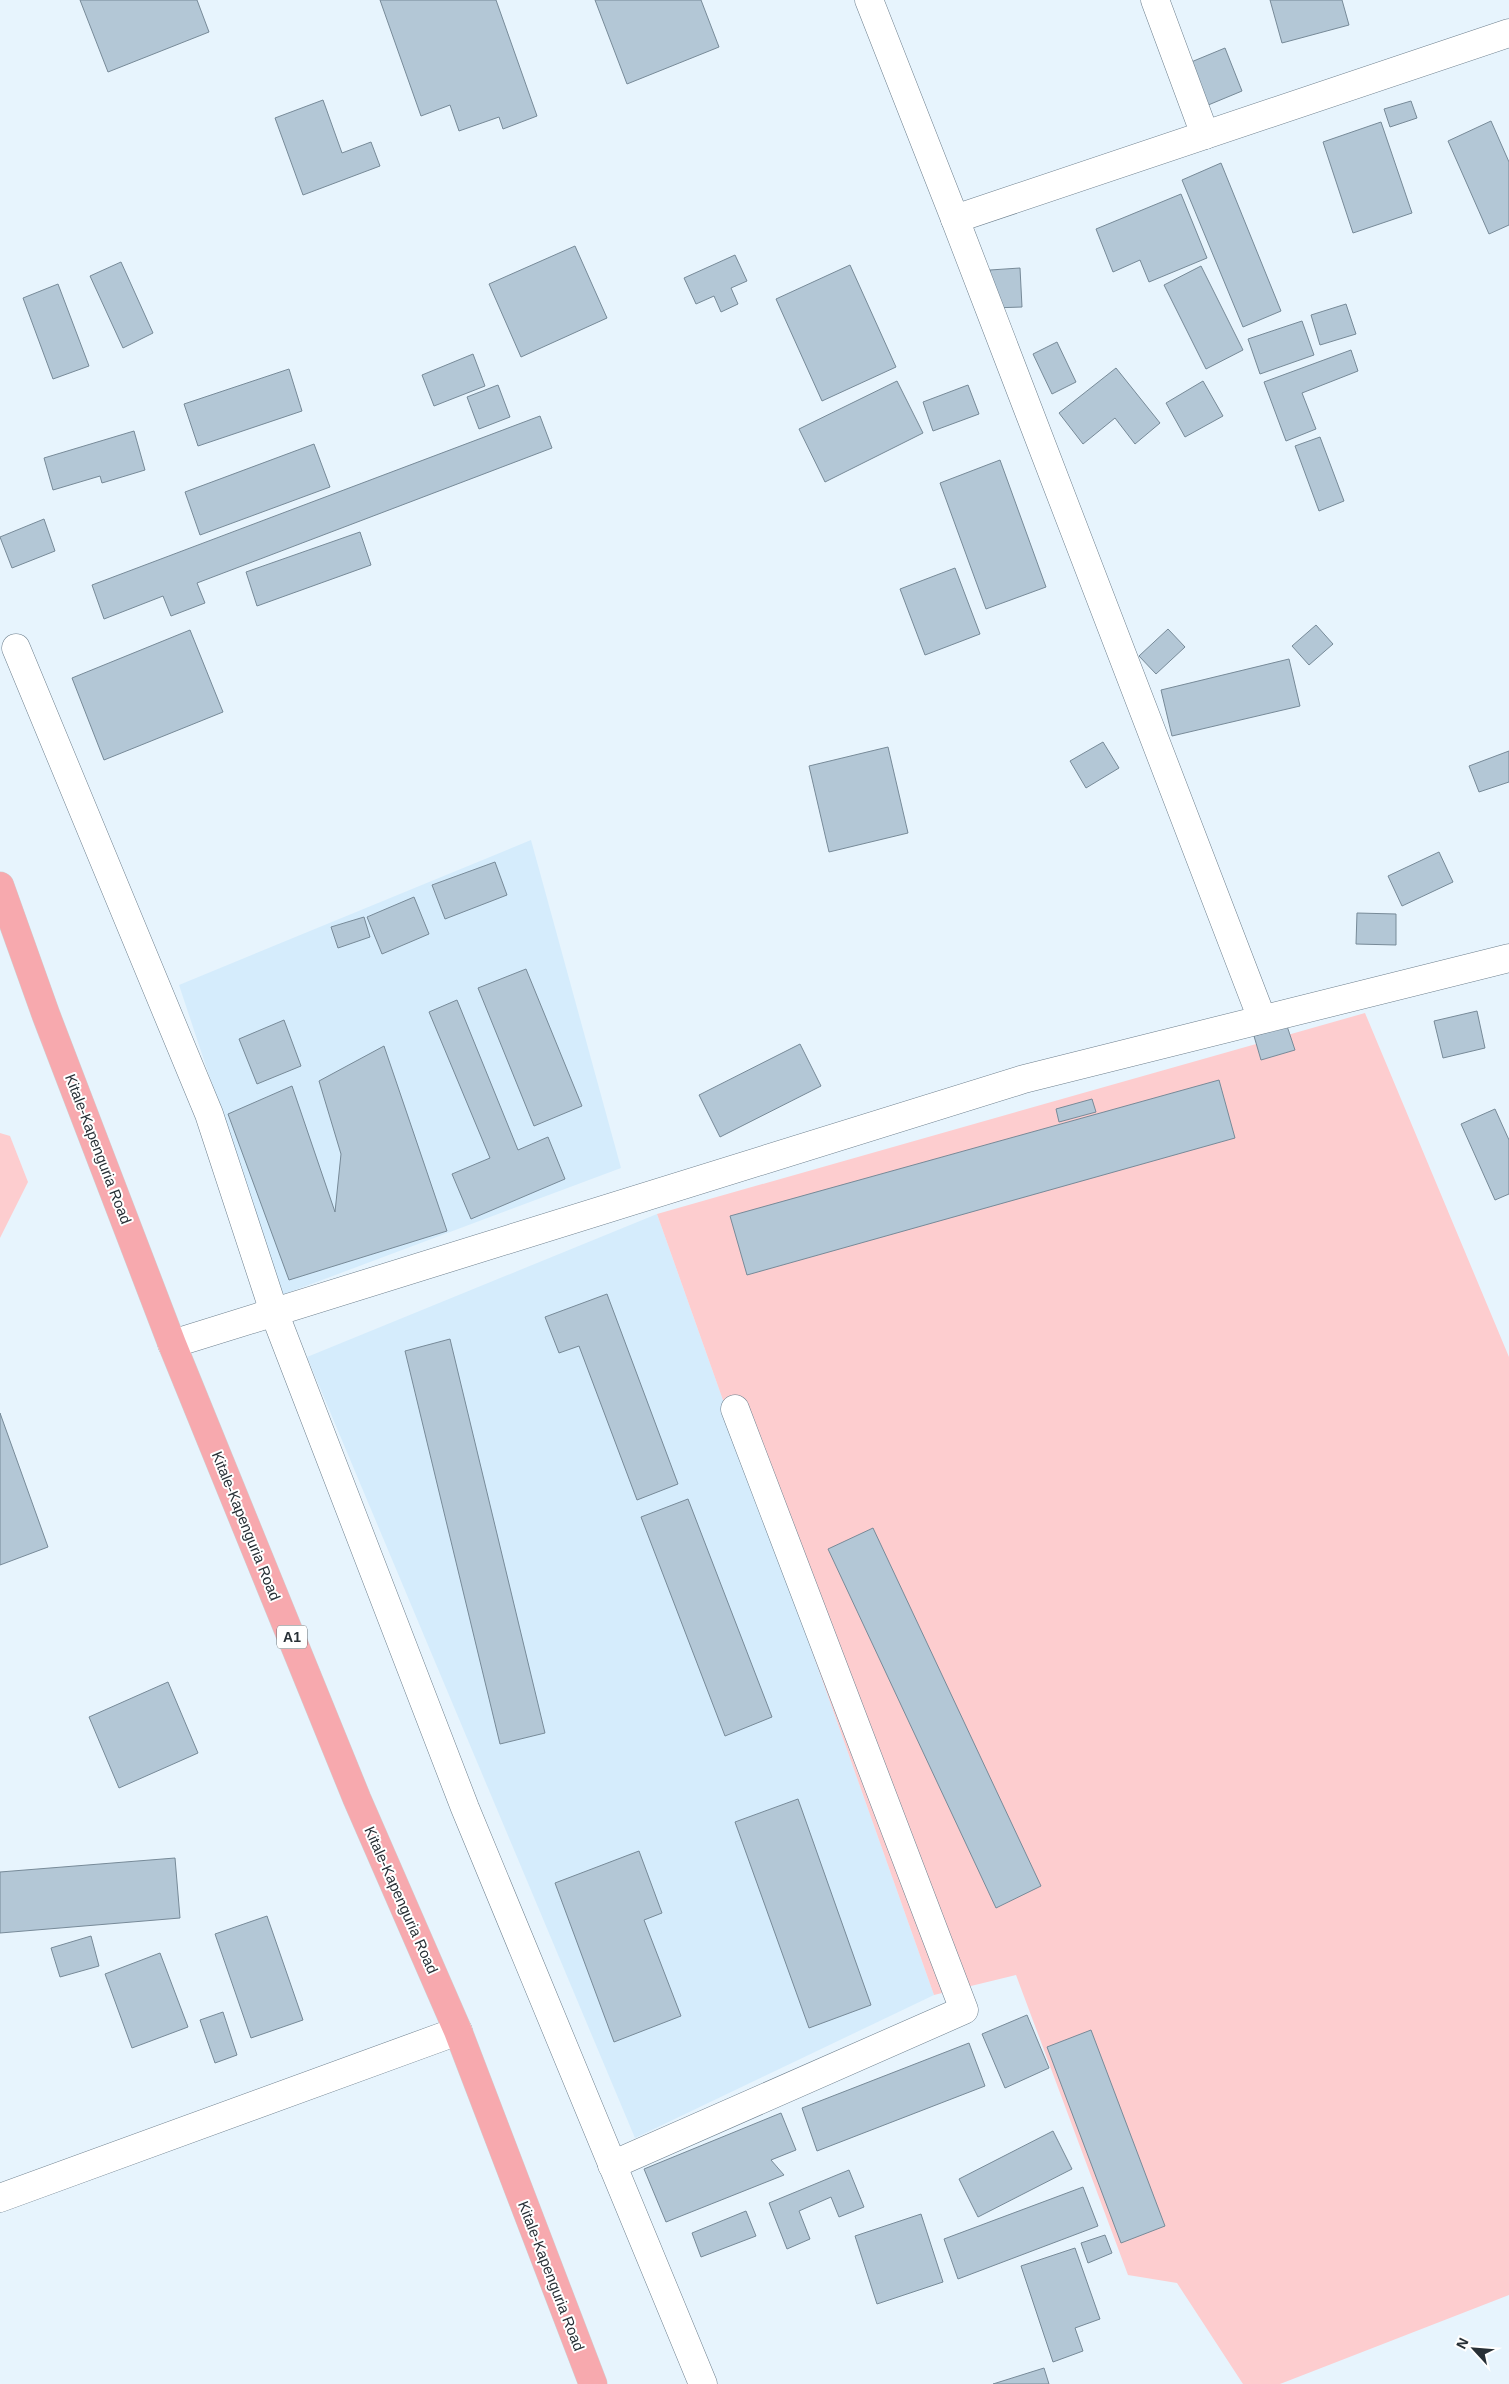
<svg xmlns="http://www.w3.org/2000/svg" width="1509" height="2384" viewBox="0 0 1509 2384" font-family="Helvetica,sans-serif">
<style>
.built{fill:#d5ecfc}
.green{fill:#fdcdcf}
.building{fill:#b3c7d6;stroke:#778a98}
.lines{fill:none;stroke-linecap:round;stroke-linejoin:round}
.minor-casing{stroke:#6d7f8d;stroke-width:29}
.highway-casing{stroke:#d0d1d3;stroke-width:29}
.minor{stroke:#fff;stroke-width:28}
.highway{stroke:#f7a9ae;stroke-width:28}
.labels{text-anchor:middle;stroke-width:4;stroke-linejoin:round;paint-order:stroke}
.shield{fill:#fff;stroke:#686e72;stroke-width:1}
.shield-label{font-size:14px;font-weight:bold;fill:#283036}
.street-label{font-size:15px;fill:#283036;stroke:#fff}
</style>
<rect width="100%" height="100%" fill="#e7f4fd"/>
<g class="built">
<polygon points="531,840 621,1168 282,1295 179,985"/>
<polygon points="657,1214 934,1995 635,2138 307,1357"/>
</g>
<g class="green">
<polygon points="1365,1013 1509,1357 1509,2295 1280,2384 1243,2384 1177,2283 1128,2275 1016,1975 934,1995 657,1214"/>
<polygon points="0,1133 10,1136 28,1182 0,1238"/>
</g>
<g class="building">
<polygon points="80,0 197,0 209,32 108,72"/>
<polygon points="380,0 496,0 537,116 503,129 499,117 459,131 450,105 421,116"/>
<polygon points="595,0 701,0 719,47 627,84"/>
<polygon points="1270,0 1342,0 1349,25 1282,43"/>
<polygon points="1225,48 1242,91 1201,108 1184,65"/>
<polygon points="323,100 342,153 371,142 380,166 303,195 275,118"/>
<polygon points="1411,101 1417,118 1390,127 1384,109"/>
<polygon points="1491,121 1509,162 1509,225 1489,234 1448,141"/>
<polygon points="1381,122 1412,213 1353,233 1323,142"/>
<polygon points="1221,163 1281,311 1243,327 1182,180"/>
<polygon points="1181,194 1207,258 1149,282 1140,260 1113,272 1096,229"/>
<polygon points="575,246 607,318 521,357 489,284"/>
<polygon points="735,255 747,281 731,288 738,304 721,312 714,296 696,304 684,278"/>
<polygon points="121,262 153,333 123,348 90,276"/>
<polygon points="850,265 896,367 822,401 776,299"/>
<polygon points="1201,266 1243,350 1206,369 1164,285"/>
<polygon points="1020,268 1022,307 992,308 990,270"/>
<polygon points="58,284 89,366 53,379 23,298"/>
<polygon points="1346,304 1356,334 1320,345 1311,315"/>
<polygon points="1302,321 1314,355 1260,374 1248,339"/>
<polygon points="1057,342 1076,382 1052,394 1033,354"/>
<polygon points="1351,350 1358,371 1302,393 1316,429 1286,441 1264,382"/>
<polygon points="473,354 485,386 434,406 422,375"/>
<polygon points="1116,368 1160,423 1135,444 1115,418 1083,444 1059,413"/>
<polygon points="289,369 302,411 198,446 184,404"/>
<polygon points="897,381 923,433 825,482 799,429"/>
<polygon points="1203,381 1223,416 1185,437 1166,403"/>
<polygon points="498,385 510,417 479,429 467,397"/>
<polygon points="968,385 979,414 933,431 923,402"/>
<polygon points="540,416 552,448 197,583 205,603 171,616 163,596 104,619 92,585"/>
<polygon points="134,431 145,470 102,483 100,476 53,490 44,458"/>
<polygon points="1320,437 1344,501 1319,511 1295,446"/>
<polygon points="314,444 330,487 200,535 185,492"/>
<polygon points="1000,460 1046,587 986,609 940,483"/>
<polygon points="44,519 55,551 12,568 0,537"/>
<polygon points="360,532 371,565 257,606 246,572"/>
<polygon points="955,568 980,634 925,655 900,589"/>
<polygon points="1316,625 1333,644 1309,665 1292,646"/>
<polygon points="1168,629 1185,647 1156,674 1139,656"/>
<polygon points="190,630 223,712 104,760 72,678"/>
<polygon points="1289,659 1300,706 1172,736 1161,690"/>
<polygon points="1103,742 1119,768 1086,788 1070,761"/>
<polygon points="888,747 908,833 829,852 809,766"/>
<polygon points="1509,751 1509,782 1479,792 1469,766"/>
<polygon points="1439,852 1453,882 1402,906 1388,876"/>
<polygon points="495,862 507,895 445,919 432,885"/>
<polygon points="414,897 429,934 382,954 367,917"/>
<polygon points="1357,913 1396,914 1396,945 1356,944"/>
<polygon points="364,917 370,937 338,948 331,927"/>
<polygon points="526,969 582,1106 534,1126 478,988"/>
<polygon points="457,1000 518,1150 548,1137 565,1179 471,1219 452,1174 490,1158 429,1012"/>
<polygon points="1477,1011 1485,1048 1443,1058 1434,1021"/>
<polygon points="284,1020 301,1066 257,1084 239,1039"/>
<polygon points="1287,1026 1295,1050 1261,1060 1254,1036"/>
<polygon points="800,1044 821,1086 720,1137 699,1095"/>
<polygon points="384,1046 447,1231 289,1280 228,1114 292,1086 335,1212 341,1154 319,1081"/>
<polygon points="1219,1080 1235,1138 747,1275 730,1216"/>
<polygon points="1092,1099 1096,1112 1059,1122 1056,1109"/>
<polygon points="1495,1109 1509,1140 1509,1194 1495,1200 1461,1124"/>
<polygon points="607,1294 678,1484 637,1500 579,1346 559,1353 545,1317"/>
<polygon points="450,1339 545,1733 500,1744 405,1351"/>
<polygon points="0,1413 48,1547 0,1565"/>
<polygon points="688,1499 772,1717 725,1736 641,1517"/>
<polygon points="873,1528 1041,1886 996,1908 828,1549"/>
<polygon points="168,1682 198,1753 119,1788 89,1717"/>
<polygon points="798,1799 871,2005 809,2028 735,1822"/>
<polygon points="639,1851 662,1913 644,1920 681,2016 614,2042 555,1883"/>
<polygon points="175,1858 180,1918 0,1933 0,1872"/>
<polygon points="267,1916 303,2020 251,2038 215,1934"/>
<polygon points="91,1936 99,1966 60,1977 51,1948"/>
<polygon points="160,1953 188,2027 132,2048 105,1974"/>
<polygon points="223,2012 237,2055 215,2063 200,2020"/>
<polygon points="1027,2015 1049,2068 1005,2088 982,2034"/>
<polygon points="1091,2030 1165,2226 1121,2243 1047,2047"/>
<polygon points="969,2043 985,2086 817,2151 802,2108"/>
<polygon points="781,2113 796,2150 771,2160 784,2175 666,2222 644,2169"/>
<polygon points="1053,2131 1072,2169 978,2217 959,2179"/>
<polygon points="849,2170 864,2207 839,2217 831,2197 799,2211 810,2239 787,2249 769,2203"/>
<polygon points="1083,2187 1098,2226 958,2279 944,2239"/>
<polygon points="746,2211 756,2236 701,2257 692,2233"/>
<polygon points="921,2214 943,2282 877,2304 855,2236"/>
<polygon points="1105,2235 1112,2253 1088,2263 1081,2243"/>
<polygon points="1075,2248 1100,2319 1075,2328 1083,2351 1053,2362 1021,2266"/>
<polygon points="1044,2368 1049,2384 993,2384"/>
</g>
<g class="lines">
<g class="minor-casing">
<g id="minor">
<polyline points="869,0 955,219 1509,33"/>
<polyline points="1155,0 1205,135"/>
<polyline points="955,219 1262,1019"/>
<polyline points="16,648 209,1114 274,1312 465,1808 703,2384"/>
<polyline points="172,1344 1024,1079 1509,958"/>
<polyline points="612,2165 964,2010 735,1409"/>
<polyline points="0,2198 458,2031"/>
</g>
</g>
<g class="highway-casing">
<polyline id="highway" points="0,886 46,1015 172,1344 357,1799 458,2031 593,2384"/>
</g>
<use href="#minor" class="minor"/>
<use href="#highway" class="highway"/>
</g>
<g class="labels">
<rect class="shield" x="277" y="1625.5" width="30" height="23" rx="4"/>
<g class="shield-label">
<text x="292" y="1642">A1</text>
</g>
<g class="street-label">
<text transform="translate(98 1149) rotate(69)" y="5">Kitale-Kapenguria Road</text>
<text transform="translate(246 1526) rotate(68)" y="5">Kitale-Kapenguria Road</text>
<text transform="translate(401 1900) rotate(66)" y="5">Kitale-Kapenguria Road</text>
<text transform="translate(551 2276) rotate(69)" y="5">Kitale-Kapenguria Road</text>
</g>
</g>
<g transform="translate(1474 2349) rotate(296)" stroke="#ffffff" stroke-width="4" paint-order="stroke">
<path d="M0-4L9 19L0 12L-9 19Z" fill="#283036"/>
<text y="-8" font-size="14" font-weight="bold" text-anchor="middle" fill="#283036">N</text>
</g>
</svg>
